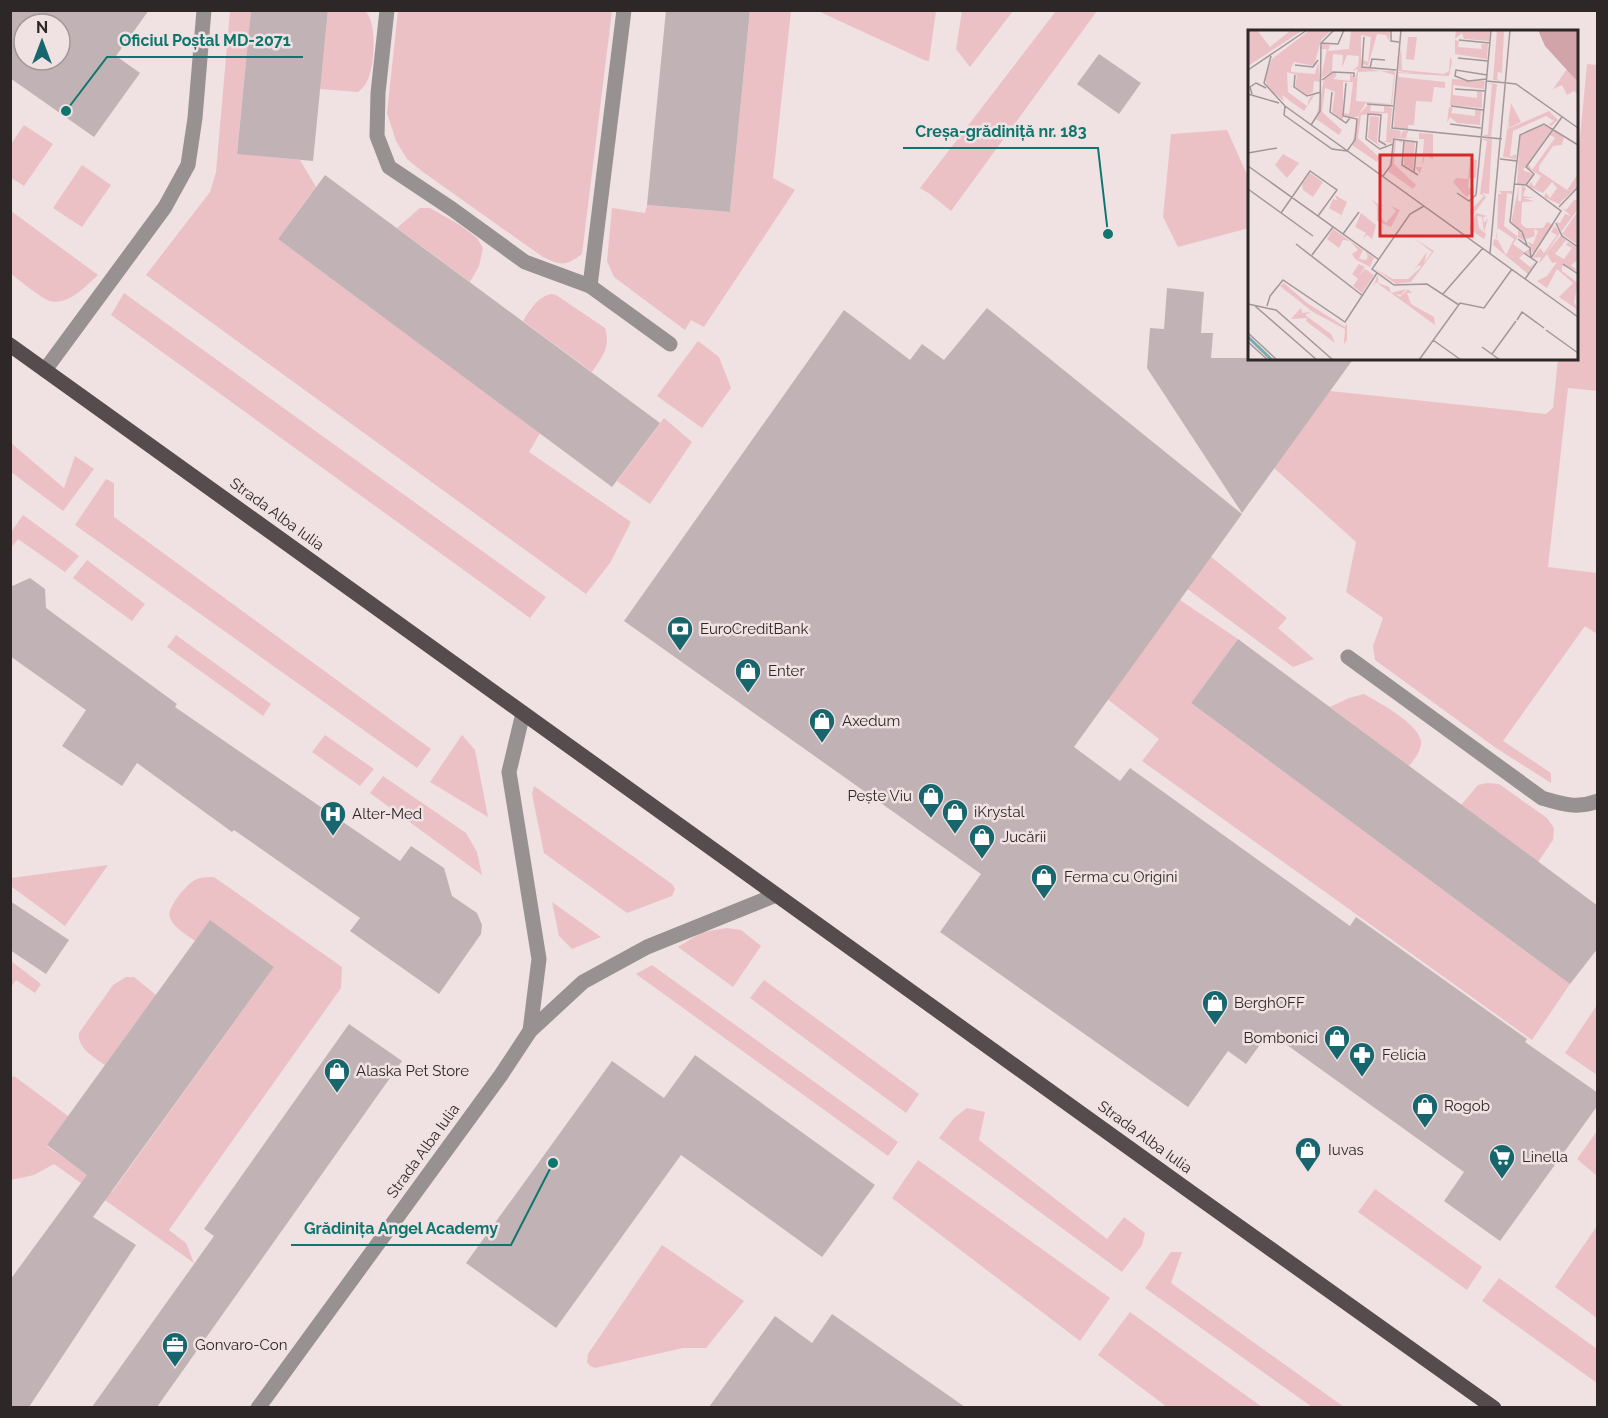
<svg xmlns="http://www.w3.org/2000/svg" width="1608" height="1418" viewBox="0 0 1608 1418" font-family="Raleway,sans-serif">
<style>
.green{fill:#ebc1c6}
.building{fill:#c1b3b5;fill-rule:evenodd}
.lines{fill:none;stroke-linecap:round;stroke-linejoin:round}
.lane{stroke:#979191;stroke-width:15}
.street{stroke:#979191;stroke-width:15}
.primary{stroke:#564c4d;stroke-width:15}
.labels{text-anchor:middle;stroke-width:5;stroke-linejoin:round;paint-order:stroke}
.street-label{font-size:15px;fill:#2d2728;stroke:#f0e1e3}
.poi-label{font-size:15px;fill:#2d2728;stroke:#f0e1e3;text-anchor:start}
.inset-river{fill:none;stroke:#77aaaf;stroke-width:3}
.inset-road{fill:none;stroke:#a29798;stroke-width:1.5}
.view{fill:#d62828;fill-opacity:0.15;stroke:#d62828;stroke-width:3}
.inset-edge{fill:none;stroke:#2d2728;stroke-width:3}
.leader{fill:none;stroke:#0f766e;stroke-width:2}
.callout-dot{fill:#0f766e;stroke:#f0e1e3;stroke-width:2}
.callout-label{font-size:16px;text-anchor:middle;font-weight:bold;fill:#0f766e;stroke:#f0e1e3;stroke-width:5;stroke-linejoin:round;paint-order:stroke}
</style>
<rect width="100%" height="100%" fill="#f0e1e3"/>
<g class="green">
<polygon points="230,11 251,11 237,153 300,160 316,187 278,239 540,433 529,452 631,522 610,563 586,594 146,275 210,192 216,172"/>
<path d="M328 11H365C378 21 375 73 365 85 363 88 360 90 358 92L320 89Z"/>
<path d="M398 11H612L582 254C566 266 561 266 543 257L423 172 407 159 396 141 387 113Z"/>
<polygon points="750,11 791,11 773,178 795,190 704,327 691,320 685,330 614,277 607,261 612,208 645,213 647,205 730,212"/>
<polygon points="818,11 936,11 929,61 924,60"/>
<polygon points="962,11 1013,11 970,67 956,49"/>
<polygon points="1056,11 1097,11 951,211 930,194 920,188"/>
<polygon points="1587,64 1597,65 1597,391 1568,388 1548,567 1597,573 1597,634 1585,626 1503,741 1551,773 1551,783 1496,748 1375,660 1373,646 1383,618 1346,592 1356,542 1274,468 1330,391 1546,414 1553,408 1558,359 1576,358 1577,169"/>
<polygon points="24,125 53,144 24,186 10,177 11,144"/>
<polygon points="1227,130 1249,179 1249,228 1178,247 1163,217 1171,134"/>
<polygon points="82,165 111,185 82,227 53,208"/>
<polygon points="420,208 430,208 460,225 477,238 483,248 479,266 470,282 397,228"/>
<path d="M11 211 98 275C86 286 68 306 50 301 42 299 18 279 11 274Z"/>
<polygon points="124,293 546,597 530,618 111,315"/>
<path d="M551 294 556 295 605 328C611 347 602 357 592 372L523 321C530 310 537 297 551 294Z"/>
<polygon points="698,341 719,357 731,388 702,428 657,396"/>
<polygon points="664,418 692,442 650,504 617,481"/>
<polygon points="11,443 64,488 75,456 94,469 63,511 11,472"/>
<polygon points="106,479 114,483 114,517 431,749 417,768 75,525"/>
<polygon points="23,515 79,556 65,572 18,539 11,548 11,532"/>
<polygon points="1210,556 1287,618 1278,628 1314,659 1293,667 1186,588"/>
<polygon points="87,560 145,604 132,621 73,578"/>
<polygon points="1180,600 1238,639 1191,703 1570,984 1532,1040 1142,761 1159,739 1106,698"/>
<polygon points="176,635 271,704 263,716 167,647"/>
<path d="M1364 694C1379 703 1417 722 1421 741 1422 750 1414 760 1409 766L1330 707 1349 698Z"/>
<polygon points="325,735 374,769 360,786 312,752"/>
<polygon points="462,735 475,750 488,817 430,782"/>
<polygon points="383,776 466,833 477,852 482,875 370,793"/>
<polygon points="1487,783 1499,784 1547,818 1554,828 1553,840 1538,862 1461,805 1478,785"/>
<polygon points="534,786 672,884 675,889 672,896 627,913 544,853 532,794"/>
<polygon points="108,865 65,926 12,887 11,888 11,878"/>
<path d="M214 877 342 967 341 988 169 1230 186 1243 194 1263 54 1164 34 1175 11 1180 10 1080 14 1076 68 1116 47 1146 112 1192 274 967 210 921 195 941C187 935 174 928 170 918 166 908 186 885 195 880 201 877 207 877 214 877Z"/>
<polygon points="552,902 601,937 572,949 559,936"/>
<polygon points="727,928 741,930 761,946 733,987 678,947 702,932"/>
<polygon points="11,961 41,984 35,993 16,980 11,987"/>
<polygon points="652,965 898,1142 888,1156 636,974"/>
<path d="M126 977H134L156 995 105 1065C94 1057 77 1048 79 1033L113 985Z"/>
<polygon points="764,980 919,1094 906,1113 750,998"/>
<polygon points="1597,1005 1597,1075 1565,1053"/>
<polygon points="967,1108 985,1112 979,1140 1107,1239 1124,1217 1145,1233 1142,1245 1122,1272 939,1138 954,1118"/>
<polygon points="1597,1131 1597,1176 1577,1159"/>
<polygon points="918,1160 1110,1298 1080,1341 892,1198"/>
<polygon points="1375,1189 1482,1267 1467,1290 1358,1212"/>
<polygon points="1597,1226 1597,1318 1555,1287"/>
<polygon points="662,1245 744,1301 706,1348 683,1348 595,1368 590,1366 587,1362 588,1354"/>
<polygon points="1171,1252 1182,1252 1171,1283 1344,1407 1312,1407 1145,1288"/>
<polygon points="1499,1278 1597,1349 1597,1383 1482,1301"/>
<polygon points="1130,1312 1262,1407 1167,1407 1098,1355"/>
</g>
<g class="building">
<path d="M10 10H149L116 56 140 73 94 137 10 78ZM24 24H60V60H24Z"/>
<polygon points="251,10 328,10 313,161 237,154"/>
<polygon points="666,10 750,10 730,212 647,205"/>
<polygon points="1099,54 1141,83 1119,114 1077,84"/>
<polygon points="325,175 660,423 612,487 278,239"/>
<polygon points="1167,288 1204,292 1201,333 1213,333 1211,358 1354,358 1242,513 1147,368 1150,328 1164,329"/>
<polygon points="987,308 1242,514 1074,747 1120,781 1130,768 1350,926 1356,917 1527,1039 1525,1042 1598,1093 1598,1105 1500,1241 1444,1201 1464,1172 1269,1032 1246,1064 1228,1051 1188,1107 940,932 981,874 624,621 844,310 910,360 922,344 944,360"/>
<polygon points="30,578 45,589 46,608 177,704 175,707 233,747 400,861 411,846 444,868 452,896 477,913 482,925 481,934 439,994 350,931 360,918 234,830 232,832 137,763 122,786 62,746 86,710 10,656 10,587"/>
<polygon points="1238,639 1598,906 1598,948 1570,984 1191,703"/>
<polygon points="10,901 69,940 46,974 10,950"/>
<polygon points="210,920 274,967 93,1217 136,1245 29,1407 10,1407 10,1280 87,1175 47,1145"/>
<polygon points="349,1024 402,1061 157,1407 92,1407 214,1236 204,1229"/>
<polygon points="695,1055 875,1185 822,1257 681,1155 556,1328 466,1263 612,1061 664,1098"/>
<polygon points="832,1314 965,1407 709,1407 775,1316 812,1343"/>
</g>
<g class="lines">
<g class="lane">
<polyline points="387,10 378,93 377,136 389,167 452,209 525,262 590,286 670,344"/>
<polyline points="590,286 624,10"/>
<polyline points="45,370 165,207 188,165 195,118 204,10"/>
<path d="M1348 657 1542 798C1562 804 1577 809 1598 801"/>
</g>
<g class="street">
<polyline points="523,713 509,772 539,959 530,1031"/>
<polyline points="258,1408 501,1075 530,1031 583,982 647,947 776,895"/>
</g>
<polyline class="primary" points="10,345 1192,1193 1494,1408"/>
</g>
<defs>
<g id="bank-pin" transform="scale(1.35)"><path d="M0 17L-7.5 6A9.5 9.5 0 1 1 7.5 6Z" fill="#18666d" stroke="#f0e1e3"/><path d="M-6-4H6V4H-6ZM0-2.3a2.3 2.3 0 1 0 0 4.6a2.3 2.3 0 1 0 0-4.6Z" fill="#fff"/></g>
<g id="shop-pin" transform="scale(1.35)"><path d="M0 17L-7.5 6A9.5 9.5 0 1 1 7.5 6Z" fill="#18666d" stroke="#f0e1e3"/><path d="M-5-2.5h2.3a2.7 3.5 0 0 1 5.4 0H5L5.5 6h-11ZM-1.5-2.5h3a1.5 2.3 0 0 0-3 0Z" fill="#fff"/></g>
<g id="hospital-pin" transform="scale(1.35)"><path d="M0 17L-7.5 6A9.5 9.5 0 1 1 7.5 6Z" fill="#18666d" stroke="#f0e1e3"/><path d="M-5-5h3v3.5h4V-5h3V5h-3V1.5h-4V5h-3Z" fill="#fff"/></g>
<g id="pharmacy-pin" transform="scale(1.35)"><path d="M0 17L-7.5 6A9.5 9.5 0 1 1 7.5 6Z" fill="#18666d" stroke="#f0e1e3"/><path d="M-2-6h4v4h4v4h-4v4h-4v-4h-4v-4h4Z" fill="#fff"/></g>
<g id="supermarket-pin" transform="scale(1.35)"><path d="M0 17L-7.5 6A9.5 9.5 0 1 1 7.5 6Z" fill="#18666d" stroke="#f0e1e3"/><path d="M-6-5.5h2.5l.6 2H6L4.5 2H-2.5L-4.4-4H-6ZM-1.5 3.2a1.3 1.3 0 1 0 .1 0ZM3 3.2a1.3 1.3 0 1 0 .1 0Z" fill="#fff"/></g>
<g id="office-pin" transform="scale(1.35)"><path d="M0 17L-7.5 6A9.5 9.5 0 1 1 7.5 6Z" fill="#18666d" stroke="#f0e1e3"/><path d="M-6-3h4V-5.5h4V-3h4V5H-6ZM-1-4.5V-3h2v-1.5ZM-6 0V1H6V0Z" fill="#fff"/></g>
</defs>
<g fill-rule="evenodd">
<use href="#bank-pin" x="680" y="629"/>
<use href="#shop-pin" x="748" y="671"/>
<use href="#shop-pin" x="822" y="721"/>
<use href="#shop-pin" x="931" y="796"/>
<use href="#shop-pin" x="955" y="812"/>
<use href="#hospital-pin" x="333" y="814"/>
<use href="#shop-pin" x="982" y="837"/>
<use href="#shop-pin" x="1044" y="877"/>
<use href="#shop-pin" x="1215" y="1003"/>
<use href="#shop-pin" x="1337" y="1038"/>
<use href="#pharmacy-pin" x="1362" y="1055"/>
<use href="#shop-pin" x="337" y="1071"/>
<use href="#shop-pin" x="1425" y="1106"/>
<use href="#shop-pin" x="1308" y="1150"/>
<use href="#supermarket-pin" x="1502" y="1157"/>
<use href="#office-pin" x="175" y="1345"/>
</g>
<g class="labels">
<g class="street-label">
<text transform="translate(277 514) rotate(36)" y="5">Strada Alba Iulia</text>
<text transform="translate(1145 1137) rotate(36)" y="5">Strada Alba Iulia</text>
<text transform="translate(423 1151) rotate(-54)" y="5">Strada Alba Iulia</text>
</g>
<g class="poi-label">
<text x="700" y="634">EuroCreditBank</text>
<text x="768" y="676">Enter</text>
<text x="842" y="726">Axedum</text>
<text x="912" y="801" text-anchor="end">Pește Viu</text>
<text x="974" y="817">iKrystal</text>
<text x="352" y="819">Alter-Med</text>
<text x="1002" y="842">Jucării</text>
<text x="1064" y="882">Ferma cu Origini</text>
<text x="1234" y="1008">BerghOFF</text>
<text x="1318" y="1043" text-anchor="end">Bombonici</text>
<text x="1382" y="1060">Felicia</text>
<text x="356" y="1076">Alaska Pet Store</text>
<text x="1444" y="1111">Rogob</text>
<text x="1328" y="1155">Iuvas</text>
<text x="1522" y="1162">Linella</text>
<text x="195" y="1350">Gonvaro-Con</text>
</g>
</g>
<g transform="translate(1248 30)">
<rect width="330" height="330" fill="#f0e1e3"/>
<path d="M0 0H9L22 17 43 0H55L0 36ZM62 0H84L73 10 66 36 46 32 43 38V42L67 44 70 32 72 52 66 51 65 62 59 65 47 57 49 45 39 42 40 62 59 76 62 67 67 64 56 81 34 65 36 71 20 58 17 49 24 29ZM103 0H142L141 11 138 5 129 4 120 36 114 34 115 30 120 32 123 7 113 5V37L132 41 110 42 108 71 143 74 146 45 133 41H146L147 43 144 74 142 75 118 73 109 87H97L96 83 101 84 105 52H95V91L84 82 87 62 77 58 74 82 94 100 91 105 68 89 76 49 86 42 89 45 85 49 102 51V43L107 48 110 39 104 41 110 36 111 26 99 25 94 38 95 25 85 24 84 42 73 48 79 19H73L75 13 82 15 80 21 101 19ZM208 0H242L241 11 216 9 214 3 207 9ZM249 0H256L254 43 250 42 249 49 253 51 245 50ZM160 7H169L166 30 158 29ZM207 10 211 11 210 17 234 19 233 14H240L239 29 207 24ZM153 17 154 40 196 44 201 41 202 27 204 31 201 46 150 43 151 47 197 52V58L186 57 184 72 168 71 166 95H160V100L146 98 149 42 165 43 150 41ZM319 39 330 52V65L326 61 319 65 314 55 305 59ZM204 49 237 51 236 59 205 55V65L229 68V61L234 62V78L202 75ZM239 53 249 54 243 107 235 106 240 104 244 54ZM263 73 273 92 261 98V90L260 99 301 81 310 90 303 96 301 94 306 91 298 86 265 101 262 127 268 124V129L255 127ZM120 75H123L122 81 136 82V76L144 78 142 99 153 101 152 106 155 101H160L158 108 171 109V103L185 104V129L177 126 172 144 167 137H174L176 109 147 108 143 113 133 111H138L140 83 113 85 110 108 132 128 129 132 104 115 111 84ZM201 77 205 78 203 83 227 86V80H233L232 95 209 93 202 87 199 93ZM122 86 131 87 129 112 133 117 120 108ZM295 95 304 99 275 140 285 144 278 154H269L272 106ZM306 100 316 107 314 115 305 116 291 136V141L319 160 330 144V156L311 174 296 167 298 163 302 168 309 158 304 152 295 163 280 156 283 152 286 157 293 146 278 137 281 135 284 140 307 108 302 105ZM147 109 154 110V113L148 110 146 134 168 155 165 159 140 141ZM233 109H244L241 164 234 163 238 167 228 181 224 182H227L224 187 222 181 236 166 232 164 239 111ZM156 111 167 112 165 140 156 135ZM35 124 51 133 39 148 27 135ZM222 129 229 130 228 148H221L220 157 226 162 218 167 205 152 208 148 220 149ZM62 143 75 152 65 167 55 160 54 154ZM271 155 270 171H273L274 155 278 158 275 166 286 168H275L286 171 274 172 273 194 278 198H295L299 192 306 195 285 224 280 212 285 214 290 201 286 199 287 206 279 209 263 193ZM251 161H264V164L259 163 256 196 270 207V201L274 202 276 211 270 207 265 214 276 222 282 219V225L277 223 271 228 282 237 287 232 280 244 245 215 246 209 249 210 250 164H254ZM250 198 266 209 258 225 248 207ZM87 165 99 172 91 191 93 185 81 178 85 169 89 170ZM123 169 131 175 130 178 132 175H138L133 176 134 181 131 185 138 193 148 181 143 176 152 180 143 197 129 191V176ZM326 170H330V179L313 202 309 192 312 193 317 184 323 186 313 177 318 180ZM330 181V215L314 204ZM113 183 128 195 124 209 119 205 115 208 118 203 107 197ZM228 183 239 186 235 187 236 193 240 188 236 202 234 187 229 186 231 198 238 204 236 209 221 199ZM307 196 312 203 297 225 313 205 318 210 307 224 316 229 324 218 318 215 320 212 330 218V230L323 235 330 241 314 236V241L330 253 326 272 330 280 311 267 325 253 309 239 299 258 289 251 299 246 309 232 304 233 299 224 291 234 293 227 285 228 292 218 296 223 309 205 303 202ZM85 199 115 220 111 229 118 230 120 226 117 221 126 228 122 237 107 229 104 224 110 220 102 211 95 210 91 218 79 209ZM167 209 186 221 163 252 148 254 127 239 145 249H160L173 237 171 235 166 240 179 222 176 233 184 222ZM111 234 117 237 111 246 117 239 126 245 114 263 105 256 110 249 104 244ZM130 245V253L141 257 143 263 158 259 153 265 148 264 152 267 160 259 164 263H159L163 274 186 287 187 295 128 252 125 256ZM36 253 59 273 97 297 99 293V310L96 314 97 299 65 282 32 256ZM53 278 54 283 63 282 57 285 83 304 87 313 58 291 59 288 43 289Z" fill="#ebc1c6" fill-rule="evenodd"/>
<path d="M290 0H330V52L297 16Z" fill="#d1a4aa"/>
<path class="inset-river" d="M0 307 24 330"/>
<path class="inset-road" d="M143 0V11L151 12M153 0 144 98 254 109M116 7 114 37 148 40M211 10 242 13M73 13 90 14 96 0M23 26 16 53 37 76 330 287M210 28 240 31M47 35 65 37 70 30M122 38 124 29 137 30M0 40 59 0M47 45 46 57 59 66 73 62M239 49 220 51 207 46 208 40 239 45M74 50 85 42 106 43V47M238 51 259 53M259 53 268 54 330 98M207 59 237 61M84 62 82 82 98 93 102 88M0 64 31 73M4 64 2 57 8 53 18 58M119 74 145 76M37 76 36 85 84 119 99 121 107 110 109 89 95 86 98 53M203 76 235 80M202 94 233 98M63 95 72 81 73 13 86 0M156 110 154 135 170 145M138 115 131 111 133 85 120 84 118 109 132 119 145 114 146 109 169 112 166 142M0 123 29 118M252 129 269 131 262 192 274 202 279 215M269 131 272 105 296 94 330 115M0 136 130 229M135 146 143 135 145 114M267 154 278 155 313 181 283 228M278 155 286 144 278 137 314 87M0 159 65 206M209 163 221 171 228 165 243 0M176 176 162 184 124 239 146 255 179 254 211 275M311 177 330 157M33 183 62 141 89 160 70 186M308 193 314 206 330 217M95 204 111 182M270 209 282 218 283 228M48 214 115 266M242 223 262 0M276 223 289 232 277 249M64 225 85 197M315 234 330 244M195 264 235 218M0 274 28 280 85 330M7 276 69 330M19 276 22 266 35 250 97 292 129 243M269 290 274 282 296 298M298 300 330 323M0 303 29 330M185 310 213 330M0 312 20 330M234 317 252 330M244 324 268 291M171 330 212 273 236 278 264 239"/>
<path class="view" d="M132 125H224V206H132Z"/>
<rect width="330" height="330" class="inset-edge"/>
</g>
<path class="leader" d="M66 111L107 57H303M1108 234L1098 148H903M553 1163L511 1245H291"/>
<g class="callout-dot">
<circle cx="66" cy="111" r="6"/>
<circle cx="1108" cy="234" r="6"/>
<circle cx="553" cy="1163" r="6"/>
</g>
<g class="callout-label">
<text x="205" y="46">Oficiul Poștal MD-2071</text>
<text x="1001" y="137">Creșa-grădiniță nr. 183</text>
<text x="401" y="1234">Grădinița Angel Academy</text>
</g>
<rect width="1608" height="1418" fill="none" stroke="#2d2728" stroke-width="24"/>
<g transform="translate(42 42)"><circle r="28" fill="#f0e1e3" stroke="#a29798" stroke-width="1.5"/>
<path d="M0-4.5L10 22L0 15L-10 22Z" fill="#18666d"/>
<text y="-9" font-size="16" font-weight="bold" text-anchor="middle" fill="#2d2728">N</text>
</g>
</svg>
